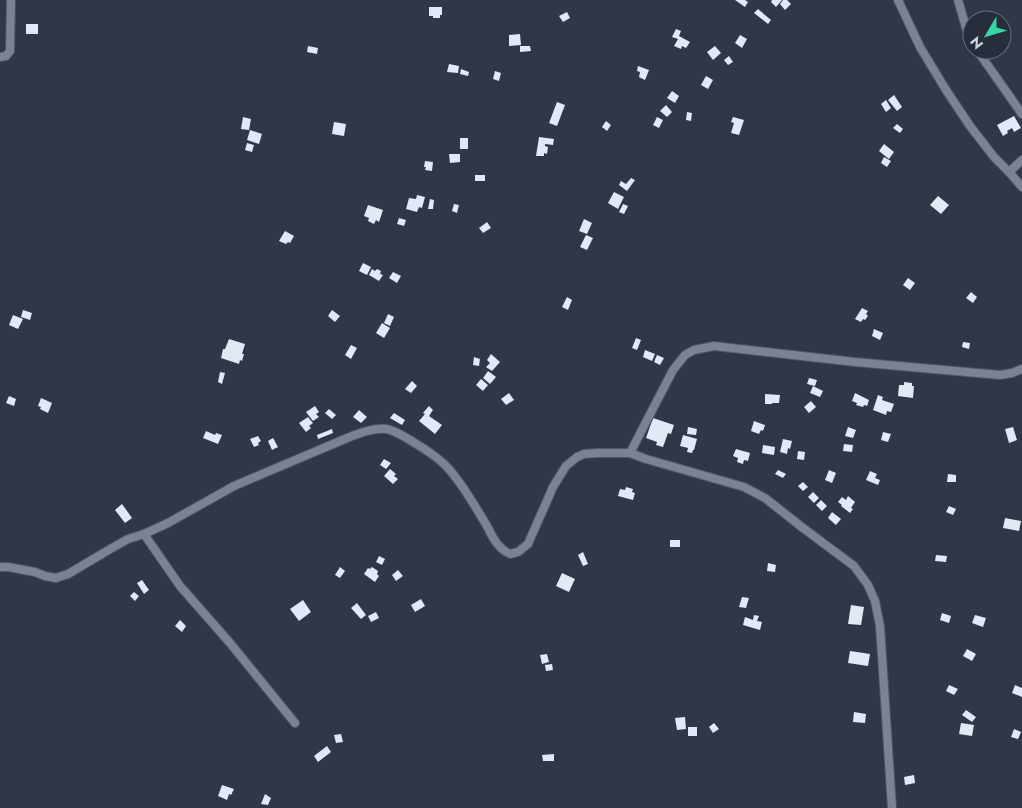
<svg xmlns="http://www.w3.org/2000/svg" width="1022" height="808" viewBox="0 0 1022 808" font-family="Jost,sans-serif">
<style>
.building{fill:#e2e8f6}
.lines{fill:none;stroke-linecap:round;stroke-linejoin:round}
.minor-casing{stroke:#505561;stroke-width:10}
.minor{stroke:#7a8293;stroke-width:8}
</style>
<rect width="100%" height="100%" fill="#313746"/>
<g class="building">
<polygon points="735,0 745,0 748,2 745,7"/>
<polygon points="772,0 782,0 776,7 771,2"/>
<polygon points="783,0 787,0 791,4 785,10 780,4"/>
<polygon points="429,7 442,7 442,15 440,15 440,18 433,18 433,16 429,16"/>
<polygon points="758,9 771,20 768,24 754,13"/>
<polygon points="567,12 570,18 563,22 559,16"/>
<rect x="26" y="24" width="12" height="10"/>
<polygon points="676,29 681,31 679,36 690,42 686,48 682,46 681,49 674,46 678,39 672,37"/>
<polygon points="520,34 521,45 509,46 509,35"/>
<polygon points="740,35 747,39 742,48 735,43"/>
<polygon points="308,46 318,48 317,54 307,52"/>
<polygon points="520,46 530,46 531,51 520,52"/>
<polygon points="715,46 721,53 713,60 707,52"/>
<polygon points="729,56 733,62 728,65 724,60"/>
<polygon points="449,64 459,66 458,73 447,72"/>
<polygon points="638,66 649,70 645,80 639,77 640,72 637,71"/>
<polygon points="461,69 469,72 468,76 460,74"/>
<polygon points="495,71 501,73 499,81 493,79"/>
<polygon points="706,76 713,80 708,89 701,85"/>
<polygon points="672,91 679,96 675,103 667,98"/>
<polygon points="894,95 902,107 897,111 888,100"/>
<polygon points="886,100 891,108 886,112 881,104"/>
<polygon points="557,102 565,105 557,126 549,123"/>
<polygon points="666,105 672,112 667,117 660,111"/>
<polygon points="687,112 692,113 691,121 686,120"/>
<polygon points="1014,116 1021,128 1014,132 1012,128 1007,131 1008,133 1003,136 997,125"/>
<polygon points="243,117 251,119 249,130 241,129"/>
<polygon points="657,117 663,120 659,128 653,125"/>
<polygon points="733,117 744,120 739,135 731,133 734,123 731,122"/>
<polygon points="606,121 611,125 607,131 602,127"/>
<polygon points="334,122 346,124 344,136 332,134"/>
<polygon points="897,124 903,129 900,133 893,128"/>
<polygon points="250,130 262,134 259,144 247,140"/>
<polygon points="539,137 554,139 553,145 545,144 545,146 548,147 547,154 544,153 544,156 536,156"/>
<rect x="460" y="138" width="8" height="11"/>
<polygon points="247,143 254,145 252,152 245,150"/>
<polygon points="884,144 894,152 889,159 879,151"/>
<polygon points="449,154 460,154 460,162 450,163"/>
<polygon points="884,157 891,161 887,167 881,163"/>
<polygon points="425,161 433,162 432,171 425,170 426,167 424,167"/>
<rect x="475" y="175" width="10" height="6"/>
<polygon points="631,178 635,180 627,191 619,185 621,181 626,184"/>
<polygon points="614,192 624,197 618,209 608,203"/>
<polygon points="417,195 425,197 422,208 419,207 417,212 406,209 409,198 416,199"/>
<polygon points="938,196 949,205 941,214 930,205"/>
<polygon points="430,199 434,200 433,209 428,209"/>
<polygon points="454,204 459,205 457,213 452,211"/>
<polygon points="623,204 628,206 624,214 619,212"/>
<polygon points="368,205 383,210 379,222 376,220 374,224 368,221 369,218 364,216"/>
<polygon points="399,218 406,220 404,226 397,224"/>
<polygon points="584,219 592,223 587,234 579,231"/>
<polygon points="487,222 491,228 483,233 479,228"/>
<polygon points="285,231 294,236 290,243 288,242 286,244 279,241"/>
<polygon points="586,235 593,238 587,250 580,247"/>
<polygon points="363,263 371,267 367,275 359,271"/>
<polygon points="372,269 375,271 377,269 381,271 380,274 383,275 379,281 369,275"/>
<polygon points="393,272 401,276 397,283 389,278"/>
<polygon points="908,278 915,283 910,290 903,285"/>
<polygon points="971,292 977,297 973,303 966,298"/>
<polygon points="567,297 572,300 568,310 562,307"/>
<polygon points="862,308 868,311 866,314 868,316 865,320 863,319 861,322 855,319"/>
<polygon points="23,310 32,313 30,320 21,317"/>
<polygon points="332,310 340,316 335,322 328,316"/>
<polygon points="388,314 394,317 390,326 384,323"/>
<polygon points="13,315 23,319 18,329 9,325"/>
<polygon points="382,323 390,328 384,338 376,333"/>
<polygon points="874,329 883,333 880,340 872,336"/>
<polygon points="636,338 641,340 637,350 632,348"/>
<polygon points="229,339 245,344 242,354 244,354 242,361 240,360 239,364 221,358 223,349 225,349"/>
<polygon points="963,342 970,343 969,349 962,347"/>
<polygon points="351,345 357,348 351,359 345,355"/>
<polygon points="645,350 655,354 652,361 643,357"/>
<polygon points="491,354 500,362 492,371 486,367 490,363 487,360"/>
<polygon points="657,355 664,358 660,365 654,362"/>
<polygon points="474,357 480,359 479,366 473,365"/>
<polygon points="488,371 496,377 490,384 483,378"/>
<polygon points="220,372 225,373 222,384 218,382"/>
<polygon points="809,378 817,380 815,386 807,384"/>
<polygon points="481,379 488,385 483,391 476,385"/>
<polygon points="412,381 417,386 411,393 405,389"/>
<polygon points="904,382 912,383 912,386 914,386 913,398 898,396 899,385 904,385"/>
<polygon points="813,386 823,391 820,397 810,393"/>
<polygon points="509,393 514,400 506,405 501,399"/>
<polygon points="855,393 869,400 867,406 864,405 863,407 856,405 857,403 852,401"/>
<polygon points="765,394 780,395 779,403 772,403 772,404 765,404"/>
<polygon points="878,395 883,397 882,400 894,404 891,412 887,411 886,415 873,410"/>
<polygon points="9,396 16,399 14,406 6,403"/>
<polygon points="41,398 52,403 48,413 40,409 41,407 38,406"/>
<polygon points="811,401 816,407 809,413 804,407"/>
<polygon points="315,406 319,412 316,414 319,417 313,421 306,412"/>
<polygon points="429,406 433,410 429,416 442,425 435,434 419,421 425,414 423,413"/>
<polygon points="329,409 336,415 332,419 325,413"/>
<polygon points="359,410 367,417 361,423 353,417"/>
<polygon points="394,413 405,420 402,425 390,418"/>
<polygon points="308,417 313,423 309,426 311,428 306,432 299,423"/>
<polygon points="653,418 674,425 671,434 668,433 663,447 656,445 657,442 646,438"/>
<polygon points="754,421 765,425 763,431 761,430 759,434 751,431"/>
<polygon points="688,427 697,429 696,435 687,434"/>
<polygon points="848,427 856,430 853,438 845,436"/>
<polygon points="1013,427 1017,440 1009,443 1005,429"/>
<polygon points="332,429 333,433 318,439 317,435"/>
<polygon points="206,431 215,435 216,433 222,435 218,444 203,438"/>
<polygon points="883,432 891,434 888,442 881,440"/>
<polygon points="683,435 697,439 694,450 693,450 692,453 687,452 688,448 680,446"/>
<polygon points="258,436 261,441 258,443 259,445 254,447 250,439"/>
<polygon points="273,438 278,447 272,450 268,441"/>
<polygon points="783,439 792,441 790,449 788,448 787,454 780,452"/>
<polygon points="844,444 853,445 852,452 843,451"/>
<polygon points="763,445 775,447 774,455 762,453"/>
<polygon points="736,449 750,453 748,461 744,460 743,464 737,462 738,458 733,456"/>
<polygon points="798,451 805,452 804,460 797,459"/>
<polygon points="384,459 391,463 386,469 380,465"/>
<polygon points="390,469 396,474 394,476 398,479 393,484 384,476"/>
<polygon points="778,470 786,474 783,478 775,474"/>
<polygon points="829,470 836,473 832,483 825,480"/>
<polygon points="870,471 877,474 875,478 880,480 878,485 866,480"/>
<polygon points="948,474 956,475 956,482 947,482"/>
<polygon points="803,482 808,487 803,491 798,486"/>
<polygon points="626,487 633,489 632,492 635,493 633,500 618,496 620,489 625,490"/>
<polygon points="813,492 819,498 814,503 808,497"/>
<polygon points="848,496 855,502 851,508 853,509 850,513 841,506 842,505 838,502 842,497 846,500"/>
<polygon points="821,500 827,506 822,511 816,505"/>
<polygon points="122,504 132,518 125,523 115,510"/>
<polygon points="949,506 956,509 953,515 946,512"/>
<polygon points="832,512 841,519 836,525 828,518"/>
<polygon points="1005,518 1021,521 1019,531 1003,528"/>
<rect x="670" y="540" width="10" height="7"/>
<polygon points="583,552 588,564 583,566 578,555"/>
<polygon points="936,555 947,556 946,562 935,561"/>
<polygon points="379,556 385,559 382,565 376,562"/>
<polygon points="768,563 776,565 775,572 767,571"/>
<polygon points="340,567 345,571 340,578 335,575"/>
<polygon points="372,567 378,571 377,574 379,576 375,582 364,574 368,568 370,569"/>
<polygon points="398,570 403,576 396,581 392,575"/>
<polygon points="562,573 575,579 569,592 556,586"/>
<polygon points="142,580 149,590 144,594 137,583"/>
<polygon points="134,592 139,596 135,601 130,596"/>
<polygon points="742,597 749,598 746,608 739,607"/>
<polygon points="421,599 425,606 415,612 411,605"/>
<polygon points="303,600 311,612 299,621 290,609"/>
<polygon points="357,603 366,615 361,619 351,608"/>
<polygon points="851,605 864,607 861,625 848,624"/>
<polygon points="376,612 379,618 371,622 368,616"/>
<polygon points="942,613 951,616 949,623 940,620"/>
<polygon points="754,615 759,616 757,621 762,622 760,630 743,625 745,617 753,620"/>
<polygon points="975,615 986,618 983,627 972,623"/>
<polygon points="180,620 186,626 182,632 175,626"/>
<polygon points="967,649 976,654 972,661 963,656"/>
<polygon points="850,651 870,654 868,666 848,663"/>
<polygon points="547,654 549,662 542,664 540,655"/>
<polygon points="552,664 553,670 546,671 545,665"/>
<polygon points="949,685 958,689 954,695 946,691"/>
<polygon points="1015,685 1022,688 1022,697 1012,693"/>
<polygon points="966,710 976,717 972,722 962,715"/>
<polygon points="854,712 866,714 865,723 853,722"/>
<polygon points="685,717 686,729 677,730 675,718"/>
<polygon points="714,723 719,729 713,733 709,727"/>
<polygon points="961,723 974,725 972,736 959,734"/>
<rect x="688" y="727" width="9" height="9"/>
<polygon points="1014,729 1021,732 1018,739 1011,737"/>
<polygon points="341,734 343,742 336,743 334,735"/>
<polygon points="327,746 331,752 318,762 314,756"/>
<polygon points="554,754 554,761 543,761 542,755"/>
<polygon points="914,775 915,783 905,785 904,777"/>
<polygon points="222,785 234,789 231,795 229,794 227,800 218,796"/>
<polygon points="265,794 271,798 268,805 261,804"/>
</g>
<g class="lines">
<g class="minor-casing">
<g id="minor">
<polyline points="898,0 920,47 946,90 970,126 994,157 1009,172 1022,187"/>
<polyline points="958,0 969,38 972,42"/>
<polyline points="977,50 1022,114"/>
<polyline points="0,57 6,56 10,51 11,0"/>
<polyline points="1009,172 1022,160"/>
<polyline points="630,453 673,370 685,355 694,350 714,346 855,362 1000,375 1012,373 1022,369"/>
<polyline points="144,534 180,586 230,643 295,723"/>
<path d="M0 567H8L35 572 45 576 56 578 68 574 112 548 128 539 144 534 168 523 234 486 352 436C363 432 374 428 386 429 394 430 403 436 410 440 423 448 437 456 447 467 462 483 473 503 484 521 492 534 495 547 510 554L518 552 528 544 553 487 566 466 577 457 584 454 597 453H630L646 459 744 487 765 498 803 528 854 566 868 585 875 601 880 626 892 808"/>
</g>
</g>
<use href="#minor" class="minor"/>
</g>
<g transform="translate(987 35) rotate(232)"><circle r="24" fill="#272d3c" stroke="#6a6f7c"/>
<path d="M0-4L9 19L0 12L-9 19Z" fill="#38d4a6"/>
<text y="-8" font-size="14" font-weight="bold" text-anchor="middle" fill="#cfd3dd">N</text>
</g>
</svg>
